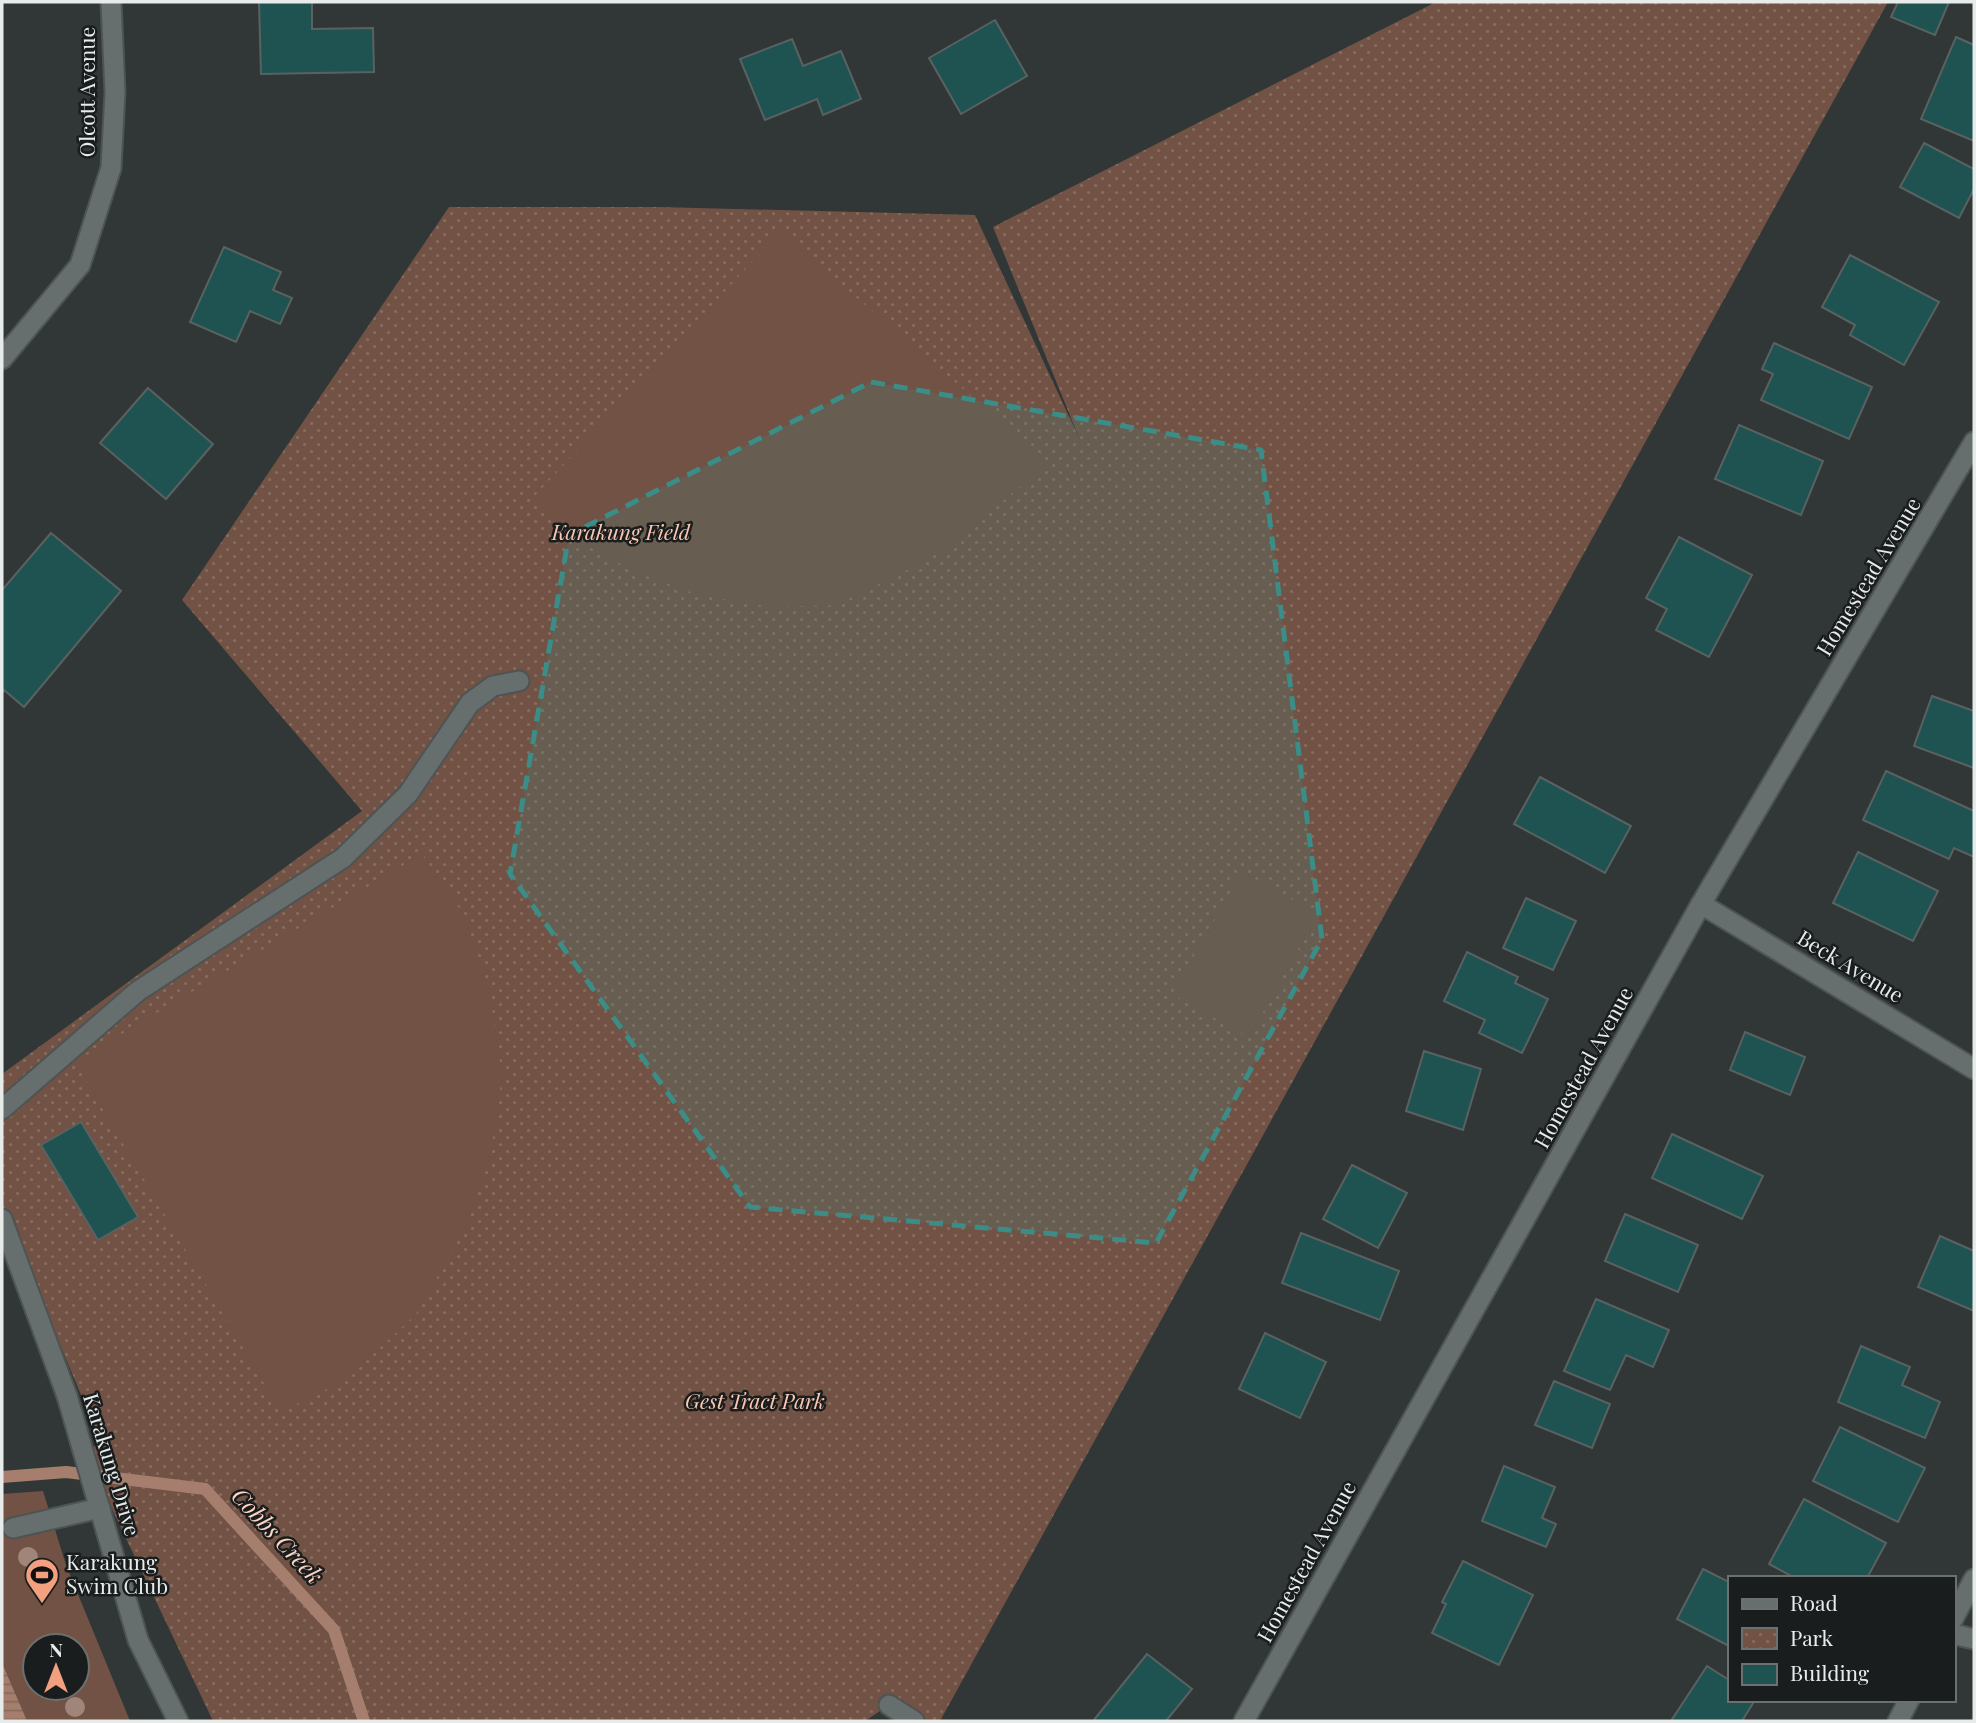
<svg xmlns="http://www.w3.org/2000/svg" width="1976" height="1723" viewBox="0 0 1976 1723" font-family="'Playfair Display',serif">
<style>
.park{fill:url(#park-dots)}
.pitch{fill:#725244;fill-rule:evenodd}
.water{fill:url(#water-rules)}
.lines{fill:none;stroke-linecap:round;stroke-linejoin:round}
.stream{stroke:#a67e6d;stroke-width:12}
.building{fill:#1e5351;stroke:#5a6161;stroke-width:2}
.service-casing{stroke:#4e5453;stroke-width:23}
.minor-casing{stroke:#4e5453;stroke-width:23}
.tertiary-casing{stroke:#4e5453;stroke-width:23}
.service{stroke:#676e6e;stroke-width:19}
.minor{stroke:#676e6e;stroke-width:19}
.tertiary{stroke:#676e6e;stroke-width:19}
.tree{fill:#a0867a}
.marked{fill:#3a8e87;fill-opacity:0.2;stroke:#3a8e87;stroke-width:5;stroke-dasharray:14 9;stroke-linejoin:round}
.labels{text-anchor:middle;stroke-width:5;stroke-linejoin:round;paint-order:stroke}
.street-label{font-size:21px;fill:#e7eceb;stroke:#1a1d1d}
.park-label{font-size:21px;font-style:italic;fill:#fcc7b1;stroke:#1a1d1d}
.poi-label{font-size:21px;fill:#e7eceb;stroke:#1a1d1d;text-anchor:start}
.water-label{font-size:23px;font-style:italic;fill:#fed5c4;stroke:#1a1d1d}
</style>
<defs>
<pattern id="park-dots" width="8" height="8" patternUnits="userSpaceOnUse" patternTransform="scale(1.75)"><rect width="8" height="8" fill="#725244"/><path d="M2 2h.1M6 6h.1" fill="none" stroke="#866b5f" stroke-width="1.8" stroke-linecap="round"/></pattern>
<pattern id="water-rules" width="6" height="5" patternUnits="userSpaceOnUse" patternTransform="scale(1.75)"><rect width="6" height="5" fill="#a67e6d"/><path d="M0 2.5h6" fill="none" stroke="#846b5f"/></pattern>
</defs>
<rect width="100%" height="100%" fill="#303736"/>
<polygon class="park" points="1436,2 1888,2 940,1721 914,1721 889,1705 865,1721 213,1721 83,1448 102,1445 2,1206 2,1074 362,811 182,600 449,207 658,207 975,215 1080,440 993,227"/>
<g class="pitch">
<polygon points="780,232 1048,462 952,545 900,574 836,605 771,607 696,594 635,572 579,541 533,498"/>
<polygon points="422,854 465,917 489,989 502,1076 491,1151 468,1223 416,1314 347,1379 281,1412 75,1062"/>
<polygon points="1242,872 1318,914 1249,1037 1172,994"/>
<path d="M43 1491 66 1565 130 1721H2V1494ZM35 1646H77V1688H35Z"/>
</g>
<polygon class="water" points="2,1663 27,1721 2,1721"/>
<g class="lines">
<polyline class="stream" points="2,1477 66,1472 205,1489 334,1630 364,1721"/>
</g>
<g class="building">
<polygon points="259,2 312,2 312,29 373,28 374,72 261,74"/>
<polygon points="1898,2 1949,2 1935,35 1891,17"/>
<polygon points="995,20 1027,76 961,114 929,58"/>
<polygon points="1956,37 1974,45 1974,141 1921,119"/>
<polygon points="792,39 803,66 841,51 861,99 823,115 817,99 765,120 740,59"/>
<polygon points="1924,143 1974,169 1974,189 1959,218 1900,187"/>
<polygon points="224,247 281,272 273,290 292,298 280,324 250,311 236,342 190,322"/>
<polygon points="1850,255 1939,302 1904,365 1850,335 1855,325 1822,307"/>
<polygon points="1774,343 1872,387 1849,439 1761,400 1773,374 1762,369"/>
<polygon points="148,388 213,444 166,499 100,443"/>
<polygon points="1739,425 1823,461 1801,515 1715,479"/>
<polygon points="51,533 121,591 24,707 4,690 2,693 2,590"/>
<polygon points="1679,537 1752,575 1709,657 1656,630 1667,609 1646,598"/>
<polygon points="1932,696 1974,711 1974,768 1914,746"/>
<polygon points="1886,771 1974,811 1974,857 1954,848 1949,859 1863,820"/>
<polygon points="1540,777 1631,826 1605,873 1514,824"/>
<polygon points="1858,852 1938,891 1913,941 1833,903"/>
<polygon points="1526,898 1576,921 1553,970 1503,948"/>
<polygon points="1467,952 1518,977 1515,983 1548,999 1522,1053 1479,1033 1485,1020 1444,1001"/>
<polygon points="1745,1032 1805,1057 1790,1095 1730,1070"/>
<polygon points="1424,1051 1481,1069 1463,1130 1406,1111"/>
<polygon points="81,1122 138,1217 98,1240 41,1145"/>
<polygon points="1672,1134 1763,1176 1742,1219 1652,1178"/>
<polygon points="1352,1165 1407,1193 1378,1248 1323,1219"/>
<polygon points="1625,1214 1698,1245 1678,1292 1605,1261"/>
<polygon points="1301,1233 1399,1271 1380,1320 1282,1283"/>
<polygon points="1940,1236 1974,1251 1974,1311 1918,1287"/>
<polygon points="1596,1299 1669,1330 1653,1367 1626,1355 1610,1390 1564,1371"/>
<polygon points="1265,1333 1326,1362 1300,1418 1239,1389"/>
<polygon points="1861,1346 1910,1367 1902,1385 1940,1402 1925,1438 1838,1402"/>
<polygon points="1554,1381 1610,1404 1592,1448 1535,1425"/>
<polygon points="1840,1427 1925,1468 1898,1522 1813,1481"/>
<polygon points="1504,1466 1555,1487 1542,1518 1556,1524 1546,1547 1482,1521"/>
<polygon points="1804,1499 1886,1543 1867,1578 1795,1578 1769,1564"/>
<polygon points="1463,1561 1533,1595 1499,1665 1432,1633 1446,1604 1442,1602"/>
<polygon points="1703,1569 1729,1582 1729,1646 1677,1619"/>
<polygon points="1147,1654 1192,1689 1166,1721 1093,1721"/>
<polygon points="1707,1666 1729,1680 1729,1700 1755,1700 1742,1721 1671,1721"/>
</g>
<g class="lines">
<g class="service-casing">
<g id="service">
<polyline points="2,1109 138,991 343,858 408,794 470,703 493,686 519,681"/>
<polyline points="13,1528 100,1508"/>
</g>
</g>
<g class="minor-casing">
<g id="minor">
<polyline points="2,359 80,265 111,168 115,92 111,2"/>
<polyline points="1701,904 1974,1069"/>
<polyline points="1953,1619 1974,1579"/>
<polyline points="1953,1634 1974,1639"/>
<polyline points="889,1705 914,1721"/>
<polyline points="1244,1721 1701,904 1974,442"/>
<polyline points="1898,1721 1909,1700"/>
</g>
</g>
<g class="tertiary-casing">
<polyline id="tertiary" points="2,1219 67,1396 138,1640 178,1721"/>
</g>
<use href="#service" class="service"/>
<use href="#minor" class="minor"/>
<use href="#tertiary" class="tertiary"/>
</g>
<g class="tree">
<circle cx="28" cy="1557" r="10"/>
<circle cx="75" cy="1707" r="10"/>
</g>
<path class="marked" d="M871 382 1261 450 1322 939 1156 1243 750 1207 510 874 569 535Z"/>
<defs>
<g id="stadium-pin" transform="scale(1.75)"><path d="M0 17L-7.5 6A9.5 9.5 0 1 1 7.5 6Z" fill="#f2a07f" stroke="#1a1d1d"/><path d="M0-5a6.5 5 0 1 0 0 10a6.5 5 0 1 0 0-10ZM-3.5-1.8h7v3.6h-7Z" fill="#111"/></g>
</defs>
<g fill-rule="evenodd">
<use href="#stadium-pin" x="42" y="1575"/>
</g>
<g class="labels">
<g class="street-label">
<text transform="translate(88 92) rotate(-90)" y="7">Olcott Avenue</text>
<text transform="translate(1869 577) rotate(-59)" y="7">Homestead Avenue</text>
<text transform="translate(1850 967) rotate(31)" y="7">Beck Avenue</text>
<text transform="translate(1584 1068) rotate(-61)" y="7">Homestead Avenue</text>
<text transform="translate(111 1465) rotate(73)" y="7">Karakung Drive</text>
<text transform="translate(1307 1562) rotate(-61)" y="7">Homestead Avenue</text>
</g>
<g class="park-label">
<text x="621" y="540">Karakung Field</text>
<text x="755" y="1409">Gest Tract Park</text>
</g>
<g class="poi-label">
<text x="66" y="1570">Karakung<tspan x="66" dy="24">Swim Club</tspan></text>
</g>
<g class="water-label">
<text transform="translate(277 1536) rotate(47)" y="8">Cobbs Creek</text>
</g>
</g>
<rect width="1976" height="1723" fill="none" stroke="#e7eceb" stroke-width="7"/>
<rect x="1728" y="1576" width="228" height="126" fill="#1a1d1d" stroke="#6c706f" stroke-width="2"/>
<rect x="1742" y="1599" width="35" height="10" fill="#676e6e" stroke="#6c706f" stroke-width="2"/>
<text x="1790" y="1611" font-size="21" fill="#e7eceb">Road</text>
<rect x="1742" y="1628" width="35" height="21" fill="url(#park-dots)" stroke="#6c706f" stroke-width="2"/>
<text x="1790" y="1646" font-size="21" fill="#e7eceb">Park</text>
<rect x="1742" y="1664" width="35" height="21" fill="#1e5351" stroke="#6c706f" stroke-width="2"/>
<text x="1790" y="1681" font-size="21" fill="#e7eceb">Building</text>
<g transform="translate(56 1667)"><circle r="33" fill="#1a1d1d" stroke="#6c706f" stroke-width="2"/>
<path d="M0-5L12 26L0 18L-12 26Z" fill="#f2a07f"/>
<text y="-10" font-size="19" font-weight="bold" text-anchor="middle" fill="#e7eceb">N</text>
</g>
</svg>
